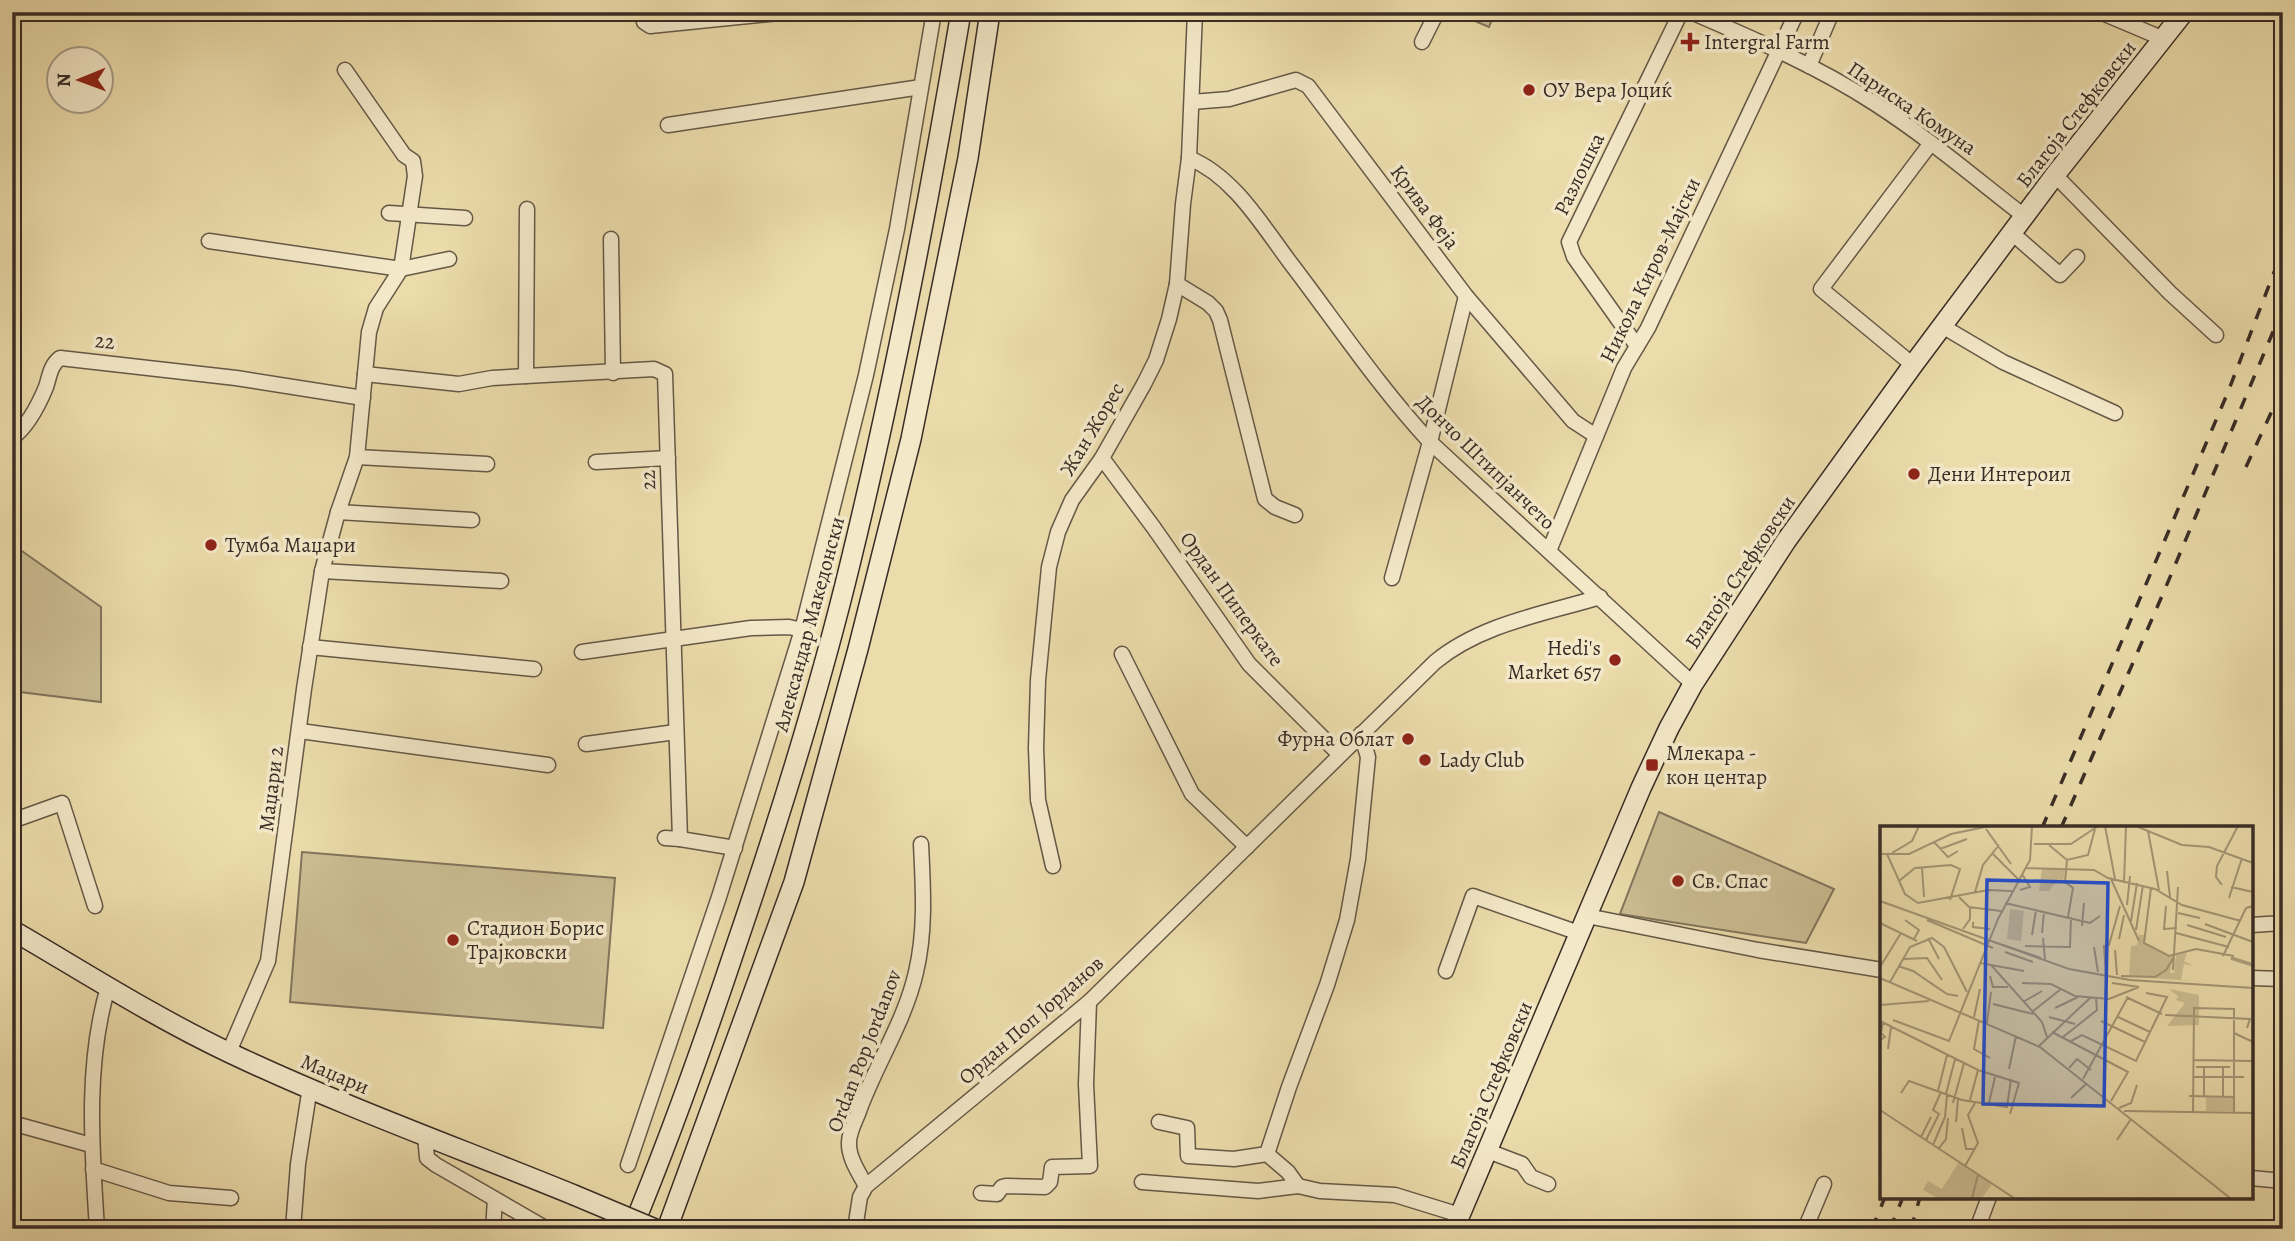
<svg xmlns="http://www.w3.org/2000/svg" width="2295" height="1241" viewBox="0 0 2295 1241" font-family="Alegreya,serif">
<style>
.green{fill:#cdbe94;stroke:#82755d;stroke-width:2}
.lines{fill:none;stroke-linecap:round;stroke-linejoin:round}
.street-casing{stroke:#655847;stroke-width:17}
.secondary-casing{stroke:#382c26;stroke-width:22}
.street{stroke:#f3e8c8;stroke-width:14}
.secondary{stroke:#f3e8c8;stroke-width:19}
.rail{stroke:#382c26;stroke-width:3.5;stroke-dasharray:12 12;stroke-linecap:butt}
.secondary-bridge-casing{stroke:#382c26;stroke-width:22;stroke-linecap:butt}
.secondary-bridge{stroke:#f3e8c8;stroke-width:19}
.poi-dot{fill:#8f2418;stroke:#f3e8c8;stroke-width:2.5}
.labels{text-anchor:middle;stroke-width:7;stroke-linejoin:round;paint-order:stroke}
.poi-label{font-size:21px;fill:#382c26;stroke:#f3e8c8;text-anchor:start}
.street-label{font-size:21px;fill:#382c26;stroke:#f3e8c8}
.inset-river{fill:none;stroke:#afa07e;stroke-width:3.5}
.inset-road{fill:none;stroke:#a49676;stroke-width:2}
.view{fill:#1d4ed8;fill-opacity:0.15;stroke:#1d4ed8;stroke-width:3.5}
.inset-edge{fill:none;stroke:#382c26;stroke-width:3.5}
</style>
<rect width="100%" height="100%" fill="#ecdcab"/>
<filter id="stains"><feTurbulence type="fractalNoise" baseFrequency=".00286" numOctaves="4"/><feColorMatrix values="0 0 0 0 .2 0 0 0 0 .09 0 0 0 0 .02 0 0 0 .5 -.17"/></filter>
<radialGradient id="worn" r=".72"><stop offset=".6" stop-color="#630" stop-opacity="0"/><stop offset="1" stop-color="#630" stop-opacity=".3"/></radialGradient>
<g class="green">
<polygon points="1467,12 1495,12 1489,27 1465,17"/>
<polygon points="12,544 101,607 101,702 12,691"/>
<polygon points="1659,812 1834,889 1806,943 1620,914"/>
<polygon points="302,852 615,878 603,1028 290,1002"/>
</g>
<g class="lines">
<g class="street-casing">
<g id="street">
<polyline points="642,12 644,22 650,26 789,12"/>
<path d="M1691 12C1754 39 1817 66 1874 103 1927 137 1975 178 2024 216"/>
<polyline points="2100,12 2164,39"/>
<polyline points="1422,42 1437,12"/>
<polyline points="1809,66 1832,12"/>
<polyline points="1192,102 1229,99 1296,80 1308,86 1466,296 1573,421 1596,436"/>
<polyline points="668,125 921,87"/>
<path d="M1189 158C1235 177 1263 227 1292 265 1337 324 1379 387 1430 442L1693 684"/>
<polyline points="2055,175 2170,293 2216,335"/>
<polyline points="389,213 465,218"/>
<polyline points="2012,233 2060,275 2077,257"/>
<polyline points="611,239 613,373"/>
<polyline points="209,241 401,269 449,259"/>
<polyline points="1177,284 1208,303 1216,311 1220,320 1265,499 1275,507 1295,515"/>
<polyline points="1942,326 2003,362 2115,413"/>
<polyline points="1637,346 1574,257 1569,242 1681,12"/>
<polyline points="1913,365 1821,289 1931,143"/>
<polyline points="365,374 459,384 492,378 654,369 665,374 680,839 665,838"/>
<polyline points="526,376 527,209"/>
<path d="M12 438C27 427 39 404 46 387 50 375 50 366 60 358L236 378 363 398"/>
<polyline points="357,457 487,464"/>
<polyline points="1102,458 1154,528 1249,664 1339,754"/>
<polyline points="596,462 668,458"/>
<polyline points="338,512 472,520"/>
<polyline points="1549,551 1624,368 1648,328 1797,12"/>
<polyline points="322,571 501,581"/>
<polyline points="1392,578 1430,442 1466,296"/>
<polyline points="310,647 534,669"/>
<polyline points="582,652 751,628 789,627 802,630"/>
<polyline points="1122,654 1192,794 1247,847"/>
<polyline points="300,731 548,765"/>
<polyline points="586,744 676,732"/>
<polyline points="12,821 62,803 95,906"/>
<polyline points="680,839 735,848"/>
<polyline points="1053,866 1038,800 1036,748 1038,680 1049,567 1058,532 1072,500 1102,458 1144,384 1156,360 1169,319 1177,284 1183,204 1189,158 1195,12"/>
<polyline points="1587,916 1758,950 1882,970"/>
<polyline points="2251,925 2283,923"/>
<polyline points="1446,971 1473,896 1579,933"/>
<polyline points="2251,978 2283,979"/>
<polyline points="229,1052 268,961 304,689 322,571 338,512 357,457 369,332 376,308 401,269 415,176 413,161 404,155 345,70"/>
<polyline points="1159,1122 1187,1128 1188,1156 1234,1159 1267,1154 1288,1172 1298,1186"/>
<polyline points="12,1123 91,1145"/>
<polyline points="425,1135 427,1158 436,1165 547,1229"/>
<polyline points="1488,1151 1522,1164 1531,1177 1548,1184"/>
<polyline points="1267,1154 1289,1087 1327,985 1347,920 1358,859 1368,757 1361,734"/>
<polyline points="628,1165 719,897 802,630 866,375 897,229 934,12"/>
<polyline points="93,1169 169,1193 231,1198"/>
<polyline points="2251,1178 2283,1181"/>
<polyline points="1142,1182 1258,1191 1298,1186 1320,1191 1395,1195 1460,1215"/>
<path d="M866 1186C859 1173 848 1157 849 1142 849 1132 856 1120 859 1111 876 1064 905 1021 916 972 926 930 923 887 921 844"/>
<polyline points="981,1193 997,1194 1002,1187 1006,1186 1045,1187 1050,1182 1052,1167 1090,1166 1086,1084 1089,1002"/>
<path d="M97 1229C92 1149 85 1065 108 987"/>
<polyline points="293,1229 298,1164 310,1087"/>
<polyline points="493,1229 495,1200"/>
<path d="M855 1229 860 1197 866 1186 1089 1002 1435 662C1481 624 1544 614 1600 597"/>
<polyline points="1805,1229 1824,1184"/>
<polyline points="1977,1229 1989,1197"/>
</g>
</g>
<g class="secondary-casing">
<g id="secondary">
<path d="M12 930C84 972 154 1017 230 1053 342 1106 459 1148 574 1195"/>
<path d="M632 1229C671 1135 705 1039 737 943 780 817 820 689 851 560 895 379 930 196 961 12"/>
<polyline points="667,1229 794,882 858,649 911,439 968,158 990,12"/>
<polyline points="1454,1229 1641,788 1669,728 1693,684 1786,541 1913,365 2055,175 2184,12"/>
</g>
</g>
<use href="#street" class="street"/>
<use href="#secondary" class="secondary"/>
<g class="rail">
<polyline points="2246,467 2283,387"/>
<polyline points="2042,828 2228,392 2283,249"/>
<polyline points="2061,828 2165,589 2283,308"/>
<polyline points="1872,1229 1885,1197"/>
<polyline points="1890,1229 1903,1197"/>
<polyline points="1911,1229 1920,1197"/>
</g>
<g class="secondary-bridge-casing">
<polyline id="secondary-bridge" points="574,1195 655,1229"/>
</g>
<use href="#secondary-bridge" class="secondary-bridge"/>
</g>
<g class="poi-dot">
<path d="M1686.5 31.5h7v7h7v7h-7v7h-7v-7h-7v-7h7z"/>
<circle cx="1529" cy="90" r="7"/>
<circle cx="1914" cy="474" r="7"/>
<circle cx="211" cy="545" r="7"/>
<circle cx="1615" cy="660" r="7"/>
<circle cx="1408" cy="739" r="7"/>
<circle cx="1425" cy="760" r="7"/>
<rect x="1645" y="758" width="14" height="14" rx="3.5"/>
<circle cx="1678" cy="881" r="7"/>
<circle cx="453" cy="940" r="7"/>
</g>
<g class="labels">
<g class="poi-label">
<text x="1704" y="49">Intergral Farm</text>
<text x="1543" y="97">ОУ Вера Јоциќ</text>
<text x="1928" y="481">Дени Интероил</text>
<text x="225" y="552">Тумба Маџари</text>
<text x="1601" y="655" text-anchor="end">Hedi's<tspan x="1601" dy="24">Market 657</tspan></text>
<text x="1394" y="746" text-anchor="end">Фурна Облат</text>
<text x="1666" y="760">Млекара -<tspan x="1666" dy="24">кон центар</tspan></text>
<text x="1439" y="767">Lady Club</text>
<text x="1692" y="888">Св. Спас</text>
<text x="467" y="935">Стадион Борис<tspan x="467" dy="24">Трајковски</tspan></text>
</g>
<g class="street-label">
<text transform="translate(1912 108) rotate(34)" y="7">Париска Комуна</text>
<text transform="translate(2076 114) rotate(-52)" y="7">Благоја Стефковски</text>
<text transform="translate(1579 174) rotate(-64)" y="7">Разлошка</text>
<text transform="translate(1425 207) rotate(53)" y="7">Крива Феја</text>
<text transform="translate(1650 270) rotate(-64)" y="7">Никола Киров-Мајски</text>
<text transform="translate(105 341) rotate(6)" y="7">22</text>
<text transform="translate(1092 429) rotate(-59)" y="7">Жан Жорес</text>
<text transform="translate(1486 462) rotate(44)" y="7">Дончо Штипјанчето</text>
<text transform="translate(648 480) rotate(-92)" y="7">22</text>
<text transform="translate(1740 572) rotate(-56)" y="7">Благоја Стефковски</text>
<text transform="translate(1232 599) rotate(54)" y="7">Ордан Пиперкате</text>
<text transform="translate(809 624) rotate(-75)" y="7">Александар Македонски</text>
<text transform="translate(271 789) rotate(-83)" y="7">Маџари 2</text>
<text transform="translate(1031 1020) rotate(-41)" y="7">Ордан Поп Јорданов</text>
<text transform="translate(864 1051) rotate(-69)" y="7">Ordan Pop Jordanov</text>
<text transform="translate(335 1074) rotate(23)" y="7">Маџари</text>
<text transform="translate(1491 1085) rotate(-67)" y="7">Благоја Стефковски</text>
</g>
</g>
<g transform="translate(1880 826)">
<rect width="373" height="373" fill="#ecdcab"/>
<path d="M162 42 185 43 183 57 178 53 169 65H159ZM130 83 144 85 141 115 127 113ZM259 109H265L264 117 293 131 290 147H294L296 129 307 127 304 135 313 140 304 138 301 154 373 160 249 150 251 120 257 119ZM289 163 319 169V199L287 200 305 177 296 174 298 170ZM326 271 353 272V285H326ZM79 336 112 358 102 372H57L43 364 48 355 62 363Z" fill="#cdbe94"/>
<path class="inset-river" d="M351 132 373 139"/>
<path class="inset-road" d="M225 0 235 53M256 0 302 19 329 21 373 37M106 3 131 38M268 5 279 64M54 16 68 31 78 25M154 18H191L218 0M169 19 187 34 208 29 215 3M60 23 87 13M12 27 32 15 39 0M112 27 139 54M0 28H29L71 8 110 0M7 28 25 68 38 77 108 64 132 65M187 34 185 56 193 62 188 91M42 42 44 71M146 42 214 44 228 52 275 63 302 79 361 95M287 45 290 71M231 53 259 115M19 55 35 42 71 39 80 43 70 74M244 56 246 0M342 59 336 51 337 40 358 0M351 61 373 66M271 62 264 117 289 130 316 123 354 130M140 64 150 61 142 48M95 66 103 39 119 19M79 71 89 81 121 85M349 72 362 32M0 75 189 143 250 154 373 162M125 77 210 97 220 90M247 79 250 50M286 80 284 103 297 102M298 87 320 92M25 94 39 104 34 113M47 94 113 122M251 95 257 57M93 96V101L110 103M0 97 37 115M325 98 373 116M307 99 346 111M202 100 204 77M83 103 90 93V82M256 104 263 59M162 107 164 86M296 107 349 121M152 109 156 84M48 112 59 133M163 112 165 134M239 113 244 89M123 119 161 132M145 120 190 121 191 91M214 121 218 146M235 124 237 149M125 126 153 136M343 130 366 82 373 80M23 133 47 132 62 154M100 137 111 139 162 196 167 211M111 139 144 145M18 140 33 145 67 168 78 170M0 141 21 107M293 144 298 61M226 148 224 120 229 119 240 80M110 150 113 161H128M241 150 275 151 286 144 294 131M0 152 160 221 350 372M10 156 30 121 52 112 64 121 87 166M142 157 171 158 195 170 229 173 259 161M232 157 259 161M246 171 282 188M143 176 162 165M113 178 153 188M0 179 49 175M175 182 198 171M152 186 181 163M285 189 370 193 367 202M94 191 100 163M169 191 195 198M238 191 270 206M13 194 69 215 118 93 150 34 152 0M99 194 94 223 110 232M0 195 98 244 139 257 130 288M221 195 265 216M107 197 111 166M172 206 248 246 231 275M354 207 373 216M183 211 217 184 216 172M0 214 5 211 1 207 3 196M191 215 202 209 256 235 287 171 266 167M159 220 210 172M8 223 11 201M313 234 372 235M316 241H350M324 241V270M189 242 197 233 211 244M129 243 136 210M313 251H364M203 253 248 171M58 265 67 229M21 267 29 255 82 274 127 281 131 253M66 268 75 233M309 270 354 271M343 271V241M191 272 207 257M90 274 98 244M73 277 84 237M109 277 115 251M239 282 251 277 257 259M0 284 134 372M244 285 373 287M313 286 314 182 354 183V287M76 296 78 273M82 302 86 323H95M41 311 51 291M46 314 59 288 53 284 61 266M237 314 251 293M53 319 65 291 67 269M59 322 66 313 68 292M85 340 98 317 88 289 95 277M92 372 98 349"/>
<path class="view" d="M107 54 228 57 224 280 103 278Z"/>
<rect width="373" height="373" class="inset-edge"/>
</g>
<rect width="2295" height="1241" fill="none" stroke="#ecdcab" stroke-width="42"/>
<rect x="14" y="14" width="2267" height="1213" fill="none" stroke="#382c26" stroke-width="3.5"/>
<rect x="21" y="21" width="2253" height="1199" fill="none" stroke="#382c26" stroke-width="2"/>
<g transform="translate(80 80) rotate(269)"><circle r="33" fill="#f3e8c8" stroke="#a89d87" stroke-width="2"/>
<path d="M0-5L12 26L0 18L-12 26Z" fill="#8f2418"/>
<text y="-10" font-size="19" font-weight="bold" text-anchor="middle" fill="#382c26">N</text>
</g>
<rect width="100%" height="100%" filter="url(#stains)"/>
<rect width="100%" height="100%" fill="url(#worn)"/>
</svg>
